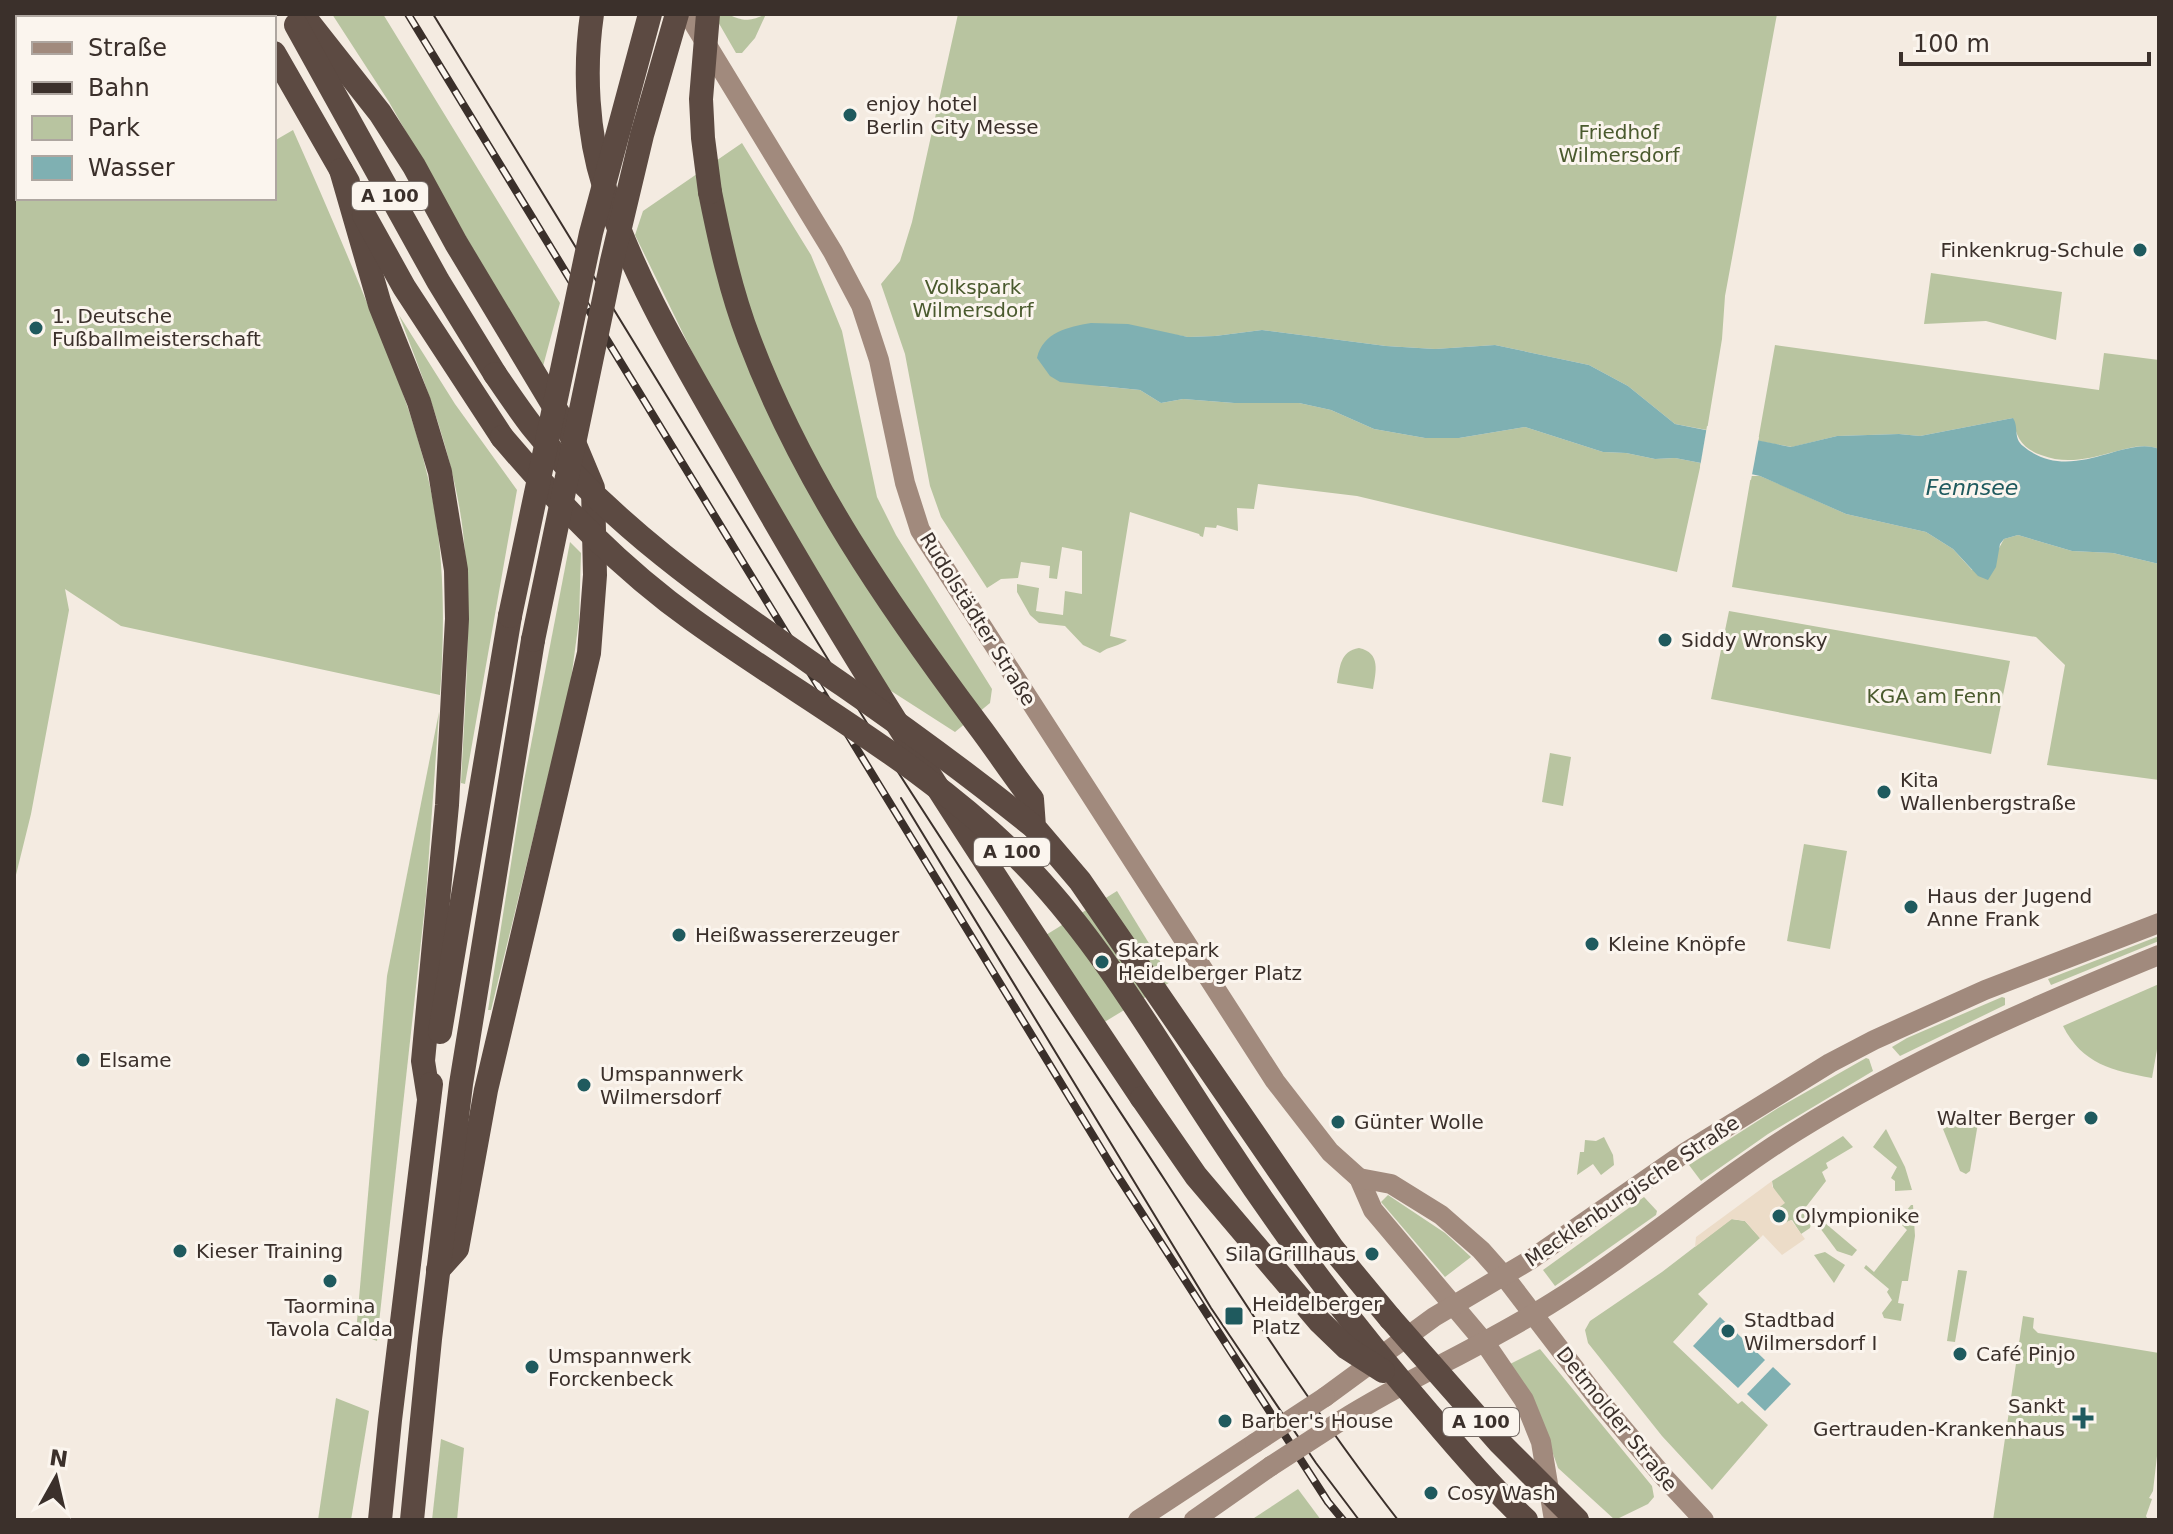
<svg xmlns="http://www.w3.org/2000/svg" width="2173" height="1534" viewBox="0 0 2173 1534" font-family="'DejaVu Sans',sans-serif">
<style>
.green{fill:#b8c4a0}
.plaza{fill:#ecdcc8}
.water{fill:#7fb0b2}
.pier{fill:#f4ebe1}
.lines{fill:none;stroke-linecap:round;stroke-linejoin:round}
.secondary{stroke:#a18a7d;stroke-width:20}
.highway{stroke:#5c4a42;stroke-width:24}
.tram{stroke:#3b302b;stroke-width:2}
.rail-casing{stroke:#3b302b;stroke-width:8}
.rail{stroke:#fbf5ee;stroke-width:5;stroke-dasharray:15;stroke-linecap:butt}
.secondary-bridge{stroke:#a18a7d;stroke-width:20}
.highway-bridge{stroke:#5c4a42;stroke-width:24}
.poi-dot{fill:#1f5a5e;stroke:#fbf5ee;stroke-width:3}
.labels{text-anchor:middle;stroke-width:6;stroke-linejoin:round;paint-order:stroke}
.shield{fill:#fbf5ee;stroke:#756b66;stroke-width:2}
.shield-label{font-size:18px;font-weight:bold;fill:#3b302b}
.poi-label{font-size:20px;fill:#3b302b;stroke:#fbf5ee;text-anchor:start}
.park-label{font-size:20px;fill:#4a5a2e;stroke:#fbf5ee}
.street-label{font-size:20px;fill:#3b302b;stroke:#fbf5ee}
.water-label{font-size:22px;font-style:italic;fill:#1f5a5e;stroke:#fbf5ee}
</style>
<rect width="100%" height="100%" fill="#f4ebe1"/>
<g class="green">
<path d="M14 14H225L227 18H18V198H274V141L293 130C318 186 342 242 365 298 390 358 415 418 429 482 445 552 445 623 440 695L121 626 65 589 69 610 31 814 14 883Z"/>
<polygon points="332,14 383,14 560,303 542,370 389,102"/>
<path d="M717 14C741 14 738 27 766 14L755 38 742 53H736L717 20Z"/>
<path d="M958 14H1777L1725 296 1722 339 1707 430 1675 424 1628 386 1589 365 1495 345 1435 349 1386 346 1262 330 1215 336 1188 337 1159 332 1099 386 1140 390 1161 403 1183 399 1234 403H1299L1331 410 1374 429 1425 438H1459L1525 427 1603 452 1626 453 1655 459 1675 458 1701 463 1677 572 1357 496 1258 484 1254 509 1237 508 1238 531 1217 525 1216 528 1205 527 1203 537 1200 536 1199 534 1130 512 1110 636 1127 640C1120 646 1109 646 1100 653L1083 645 1065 626 1039 623 1030 615 1017 592V584L1039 588 1036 611 1063 615 1065 591 1082 594V551L1062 547 1057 579 1049 578 1050 566 1021 562 1018 578 1001 579 987 588 941 517 930 486 905 354 881 284 900 261 912 222Z"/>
<polygon points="742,143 811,255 842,331 877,497 896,535 992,689 990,703 955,732 888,689 764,482 697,362 635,235 643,211"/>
<polygon points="1931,273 2062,292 2056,340 1986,321 1924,324"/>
<path d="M399 315 455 404 517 490 465 784 461 783C465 700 473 615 463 532 454 456 426 386 399 315Z"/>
<path d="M1775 345 2099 390 2104 353 2159 360V449C2129 436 2087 473 2041 455 2022 448 2016 438 2013 418L1920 436 1899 434 1837 436 1792 447 1758 441Z"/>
<polygon points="1751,476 1760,476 1779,484 1846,514 1926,532 1953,549 1972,570 1998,550 2004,539 2018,535 2072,551 2113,553 2159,564 2159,780 2047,765 2065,665 2036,637 1732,587"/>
<polygon points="570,542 581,553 579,620 570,687 491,1010 488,1010 524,781"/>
<polygon points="1729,611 2010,661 1991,754 1711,699"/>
<path d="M1359 648C1381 653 1376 671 1373 689L1337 683C1340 667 1340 651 1359 648Z"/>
<polygon points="439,712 426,896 377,1341 356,1333 387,976"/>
<polygon points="1550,753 1571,757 1563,806 1542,802"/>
<polygon points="1804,844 1847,851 1830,949 1787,941"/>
<polygon points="1117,891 1172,981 1088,1032 1033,943"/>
<polygon points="2159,936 2159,941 2051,985 2048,979"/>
<path d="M2159 984V1038L2152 1078C2113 1071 2082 1064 2063 1026Z"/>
<polygon points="2002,997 2005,998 2005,1005 1900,1056 1892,1047 1907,1038"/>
<polygon points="1866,1058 1869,1059 1873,1071 1768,1134 1701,1181 1689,1165 1778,1108"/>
<polygon points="1980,1111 1970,1171 1966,1174 1960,1171 1943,1129"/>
<polygon points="1886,1129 1905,1167 1912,1190 1895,1191 1895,1181 1891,1178 1897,1167 1873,1147"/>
<polygon points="1843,1136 1853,1147 1826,1163 1828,1168 1822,1172 1826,1181 1802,1212 1811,1224 1810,1228 1801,1234 1792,1220 1787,1222 1777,1209 1772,1181"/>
<polygon points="1604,1137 1613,1155 1614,1165 1601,1175 1593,1164 1577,1175 1580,1152 1584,1152 1585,1140 1596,1141"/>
<polygon points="1388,1195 1445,1233 1471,1257 1445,1277 1381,1202"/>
<polygon points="1644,1197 1657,1211 1656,1215 1555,1286 1543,1270"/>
<polygon points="1911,1205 1913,1205 1915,1236 1908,1281 1902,1281 1898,1303 1904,1304 1901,1321 1884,1318 1882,1313 1892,1300 1887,1292 1889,1289 1864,1268 1866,1265 1874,1272 1907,1230 1898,1221"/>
<polygon points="1731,1219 1745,1221 1760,1238 1698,1294 1708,1304 1673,1342 1738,1404 1742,1401 1768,1425 1712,1490 1662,1436 1588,1343 1585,1330 1590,1321 1662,1272"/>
<polygon points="1825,1223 1857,1250 1852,1256 1837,1251 1820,1228"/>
<polygon points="1825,1252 1845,1265 1834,1283 1814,1255"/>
<polygon points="1958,1270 1967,1271 1955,1342 1947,1341"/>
<path d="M2023 1316 2034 1318 2033 1328 2038 1333 2159 1353C2159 1369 2156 1449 2159 1455L2157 1456 2153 1491 2149 1498 2152 1499 2146 1516 2148 1520H1993Z"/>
<polygon points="1540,1349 1652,1486 1654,1497 1648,1504 1615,1520 1558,1468 1550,1445 1510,1364"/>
<polygon points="336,1398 369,1411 351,1520 318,1520"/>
<polygon points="441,1439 464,1448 457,1520 432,1520"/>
<polygon points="1298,1489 1321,1520 1251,1520"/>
</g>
<polygon class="plaza" points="1772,1181 1772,1186 1785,1203 1777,1209 1787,1222 1791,1220 1805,1239 1782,1255 1763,1235 1760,1238 1745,1221 1732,1219 1695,1247 1696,1237"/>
<g class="water">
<path d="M1091 323 1128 324 1188 337 1215 336 1262 330 1386 346 1435 349 1495 345 1589 365 1628 386 1675 424 1791 447 1837 436 1899 434 1920 436 2013 418C2019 427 2013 438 2023 446 2071 486 2125 434 2159 449V564L2113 553 2072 551 2018 535 2004 539 2000 544 1996 567 1988 580 1978 576 1953 549 1926 532 1846 514 1760 476 1701 463 1675 458 1655 459 1626 453 1603 452 1525 427 1459 438H1425L1374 429 1331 410 1299 403H1234L1183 399 1161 403 1140 390 1060 382 1050 376 1037 358C1043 332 1068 327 1091 323Z"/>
<polygon points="1720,1317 1765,1360 1738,1388 1693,1346"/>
<polygon points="1773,1367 1791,1384 1765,1411 1747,1394"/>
</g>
<polygon class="pier" points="1707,426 1759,437 1751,480 1700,467"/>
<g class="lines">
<g class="secondary">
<polyline points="688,14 833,252 861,305 879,360 905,483 920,530 1275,1081 1330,1152 1359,1178 1373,1210 1485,1343 1524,1400 1541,1442 1554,1520"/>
<polyline points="1359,1178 1391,1184 1441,1215 1481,1250 1504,1276 1598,1399 1663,1476 1704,1520"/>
<polyline points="1325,1397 1434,1317 1530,1260 1686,1152 1830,1063 1874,1040 1985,990 2159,923"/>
<path d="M1342 1420C1412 1376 1488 1344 1558 1299 1640 1248 1713 1183 1795 1132 1910 1060 2034 1006 2159 955"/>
<polyline points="1138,1520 1255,1443"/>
<polyline points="1194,1520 1271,1466"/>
</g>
<g class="highway">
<polyline points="251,14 253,18"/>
<polyline points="302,14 380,113 414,166 456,243 570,433 593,488 595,575 589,653 486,1090 457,1249 438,1270"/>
<path d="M592 14C584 69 587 133 604 186 635 286 694 378 745 469 867 685 1004 892 1142 1098"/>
<polyline points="296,25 438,281 495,374"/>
<polyline points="274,53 348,182"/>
<polyline points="341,170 380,305 419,402 440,472 456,570 457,619 447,805 423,1061 429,1099"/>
<path d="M710 192C720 242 731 292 749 339 802 480 889 606 978 725 997 750 1013 775 1032 799L1034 827 1080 881 1333 1249 1390 1318"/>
<polyline points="364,215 404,287 502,437"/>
<polyline points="440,1032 510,616"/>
<polyline points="380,1520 390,1420 431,1084"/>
<polyline points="412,1520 430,1339 461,1084 533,640"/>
</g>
<g class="tram">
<path d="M433 14 873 733C970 885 1070 1035 1168 1185 1242 1299 1315 1413 1398 1520"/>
<polyline points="901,798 1211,1308 1316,1463 1359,1520"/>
</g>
<g class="rail-casing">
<polyline id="rail" points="408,14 1114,1170 1328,1502 1343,1520"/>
</g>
<use href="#rail" class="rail"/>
<g class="secondary-bridge">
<polyline points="1255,1443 1325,1397"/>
<polyline points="1271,1466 1342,1420"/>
</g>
<g class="highway-bridge">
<polyline points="708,14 701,99 703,138 710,192"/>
<path d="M495 374C508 393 520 411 534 429 618 534 734 609 843 685 908 730 972 777 1034 827"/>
<path d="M502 437C559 504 620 568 693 620 807 702 934 768 1032 872 1109 954 1165 1056 1228 1149 1289 1242 1356 1330 1429 1414 1460 1451 1491 1487 1526 1520"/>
<polyline points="510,616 591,233 650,14"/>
<polyline points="533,640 612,261 642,135 677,14"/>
<polyline points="1142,1098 1196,1176 1319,1321 1347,1348 1383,1371"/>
<polyline points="1390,1318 1500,1443 1577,1520"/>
</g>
</g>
<g class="poi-dot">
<circle cx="850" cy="115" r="8"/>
<circle cx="2140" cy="250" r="8"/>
<circle cx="36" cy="328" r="8"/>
<circle cx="1665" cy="640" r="8"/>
<circle cx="1884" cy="792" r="8"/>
<circle cx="1911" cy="907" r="8"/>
<circle cx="679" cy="935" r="8"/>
<circle cx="1592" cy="944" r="8"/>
<circle cx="1102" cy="962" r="8"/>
<circle cx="83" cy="1060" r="8"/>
<circle cx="584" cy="1085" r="8"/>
<circle cx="2091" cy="1118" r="8"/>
<circle cx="1338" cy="1122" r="8"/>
<circle cx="1779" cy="1216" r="8"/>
<circle cx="180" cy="1251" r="8"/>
<circle cx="1372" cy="1254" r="8"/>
<circle cx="330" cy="1281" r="8"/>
<rect x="1224" y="1306" width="20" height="20" rx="4"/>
<circle cx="1728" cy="1331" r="8"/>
<circle cx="1960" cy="1354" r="8"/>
<circle cx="532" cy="1367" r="8"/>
<path d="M2079 1406h8v8h8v8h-8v8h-8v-8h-8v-8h8z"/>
<circle cx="1225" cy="1421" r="8"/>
<circle cx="1431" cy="1493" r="8"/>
</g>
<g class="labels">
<g class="shield">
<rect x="352" y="182" width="76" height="28" rx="6"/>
<rect x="974" y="838" width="76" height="28" rx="6"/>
<rect x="1443" y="1408" width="76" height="28" rx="6"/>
</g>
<g class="shield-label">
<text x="390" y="202">A 100</text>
<text x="1012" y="858">A 100</text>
<text x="1481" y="1428">A 100</text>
</g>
<g class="poi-label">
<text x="866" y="111">enjoy hotel<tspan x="866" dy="23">Berlin City Messe</tspan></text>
<text x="2124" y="257" text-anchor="end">Finkenkrug-Schule</text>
<text x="52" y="323">1. Deutsche<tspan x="52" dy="23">Fußballmeisterschaft</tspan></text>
<text x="1681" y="647">Siddy Wronsky</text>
<text x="1900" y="787">Kita<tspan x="1900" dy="23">Wallenbergstraße</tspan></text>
<text x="1927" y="903">Haus der Jugend<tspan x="1927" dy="23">Anne Frank</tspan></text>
<text x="695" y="942">Heißwassererzeuger</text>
<text x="1608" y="951">Kleine Knöpfe</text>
<text x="1118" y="957">Skatepark<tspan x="1118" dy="23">Heidelberger Platz</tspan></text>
<text x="99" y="1067">Elsame</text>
<text x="600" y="1081">Umspannwerk<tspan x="600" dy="23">Wilmersdorf</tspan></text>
<text x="2075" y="1125" text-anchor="end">Walter Berger</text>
<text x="1354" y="1129">Günter Wolle</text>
<text x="1795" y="1223">Olympionike</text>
<text x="196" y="1258">Kieser Training</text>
<text x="1356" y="1261" text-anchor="end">Sila Grillhaus</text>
<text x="1252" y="1311">Heidelberger<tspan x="1252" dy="23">Platz</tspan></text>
<text x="330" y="1313" text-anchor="middle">Taormina<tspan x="330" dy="23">Tavola Calda</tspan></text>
<text x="1744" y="1327">Stadtbad<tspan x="1744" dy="23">Wilmersdorf I</tspan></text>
<text x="1976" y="1361">Café Pinjo</text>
<text x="548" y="1363">Umspannwerk<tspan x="548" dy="23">Forckenbeck</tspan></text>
<text x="2065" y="1413" text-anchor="end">Sankt<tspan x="2065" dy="23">Gertrauden-Krankenhaus</tspan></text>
<text x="1241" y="1428">Barber's House</text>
<text x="1447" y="1500">Cosy Wash</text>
</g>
<g class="park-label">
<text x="1619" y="139">Friedhof<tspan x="1619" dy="23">Wilmersdorf</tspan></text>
<text x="973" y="294">Volkspark<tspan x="973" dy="23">Wilmersdorf</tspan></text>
<text x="1934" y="703">KGA am Fenn</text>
</g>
<g class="street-label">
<text transform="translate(978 619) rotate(58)" y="7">Rudolstädter Straße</text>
<text transform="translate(1632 1191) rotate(-34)" y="7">Mecklenburgische Straße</text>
<text transform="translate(1617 1419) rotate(51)" y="7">Detmolder Straße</text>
</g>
<g class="water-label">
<text x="1972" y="495">Fennsee</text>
</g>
</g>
<rect width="2173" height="1534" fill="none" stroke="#3b302b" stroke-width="32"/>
<rect x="16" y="16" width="260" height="184" fill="#fbf5ee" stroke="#aea6a0" stroke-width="2"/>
<rect x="32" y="42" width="40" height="12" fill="#a18a7d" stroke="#aea6a0" stroke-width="2"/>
<text x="88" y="56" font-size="24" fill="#3b302b">Straße</text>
<rect x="32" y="82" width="40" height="12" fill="#3b302b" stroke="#aea6a0" stroke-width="2"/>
<text x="88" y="96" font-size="24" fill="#3b302b">Bahn</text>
<rect x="32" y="116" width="40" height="24" fill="#b8c4a0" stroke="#aea6a0" stroke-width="2"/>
<text x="88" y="136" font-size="24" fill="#3b302b">Park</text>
<rect x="32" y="156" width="40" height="24" fill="#7fb0b2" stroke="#aea6a0" stroke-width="2"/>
<text x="88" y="176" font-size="24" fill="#3b302b">Wasser</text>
<g transform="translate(56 1478) rotate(8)" stroke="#fbf5ee" stroke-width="6" paint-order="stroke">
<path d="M0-6L14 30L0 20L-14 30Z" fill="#3b302b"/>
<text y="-12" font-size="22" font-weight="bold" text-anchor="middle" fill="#3b302b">N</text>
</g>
<path d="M1901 52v12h248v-12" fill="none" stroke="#3b302b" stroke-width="4"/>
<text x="1913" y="52" font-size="24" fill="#3b302b" stroke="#fbf5ee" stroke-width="6" paint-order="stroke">100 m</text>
</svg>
